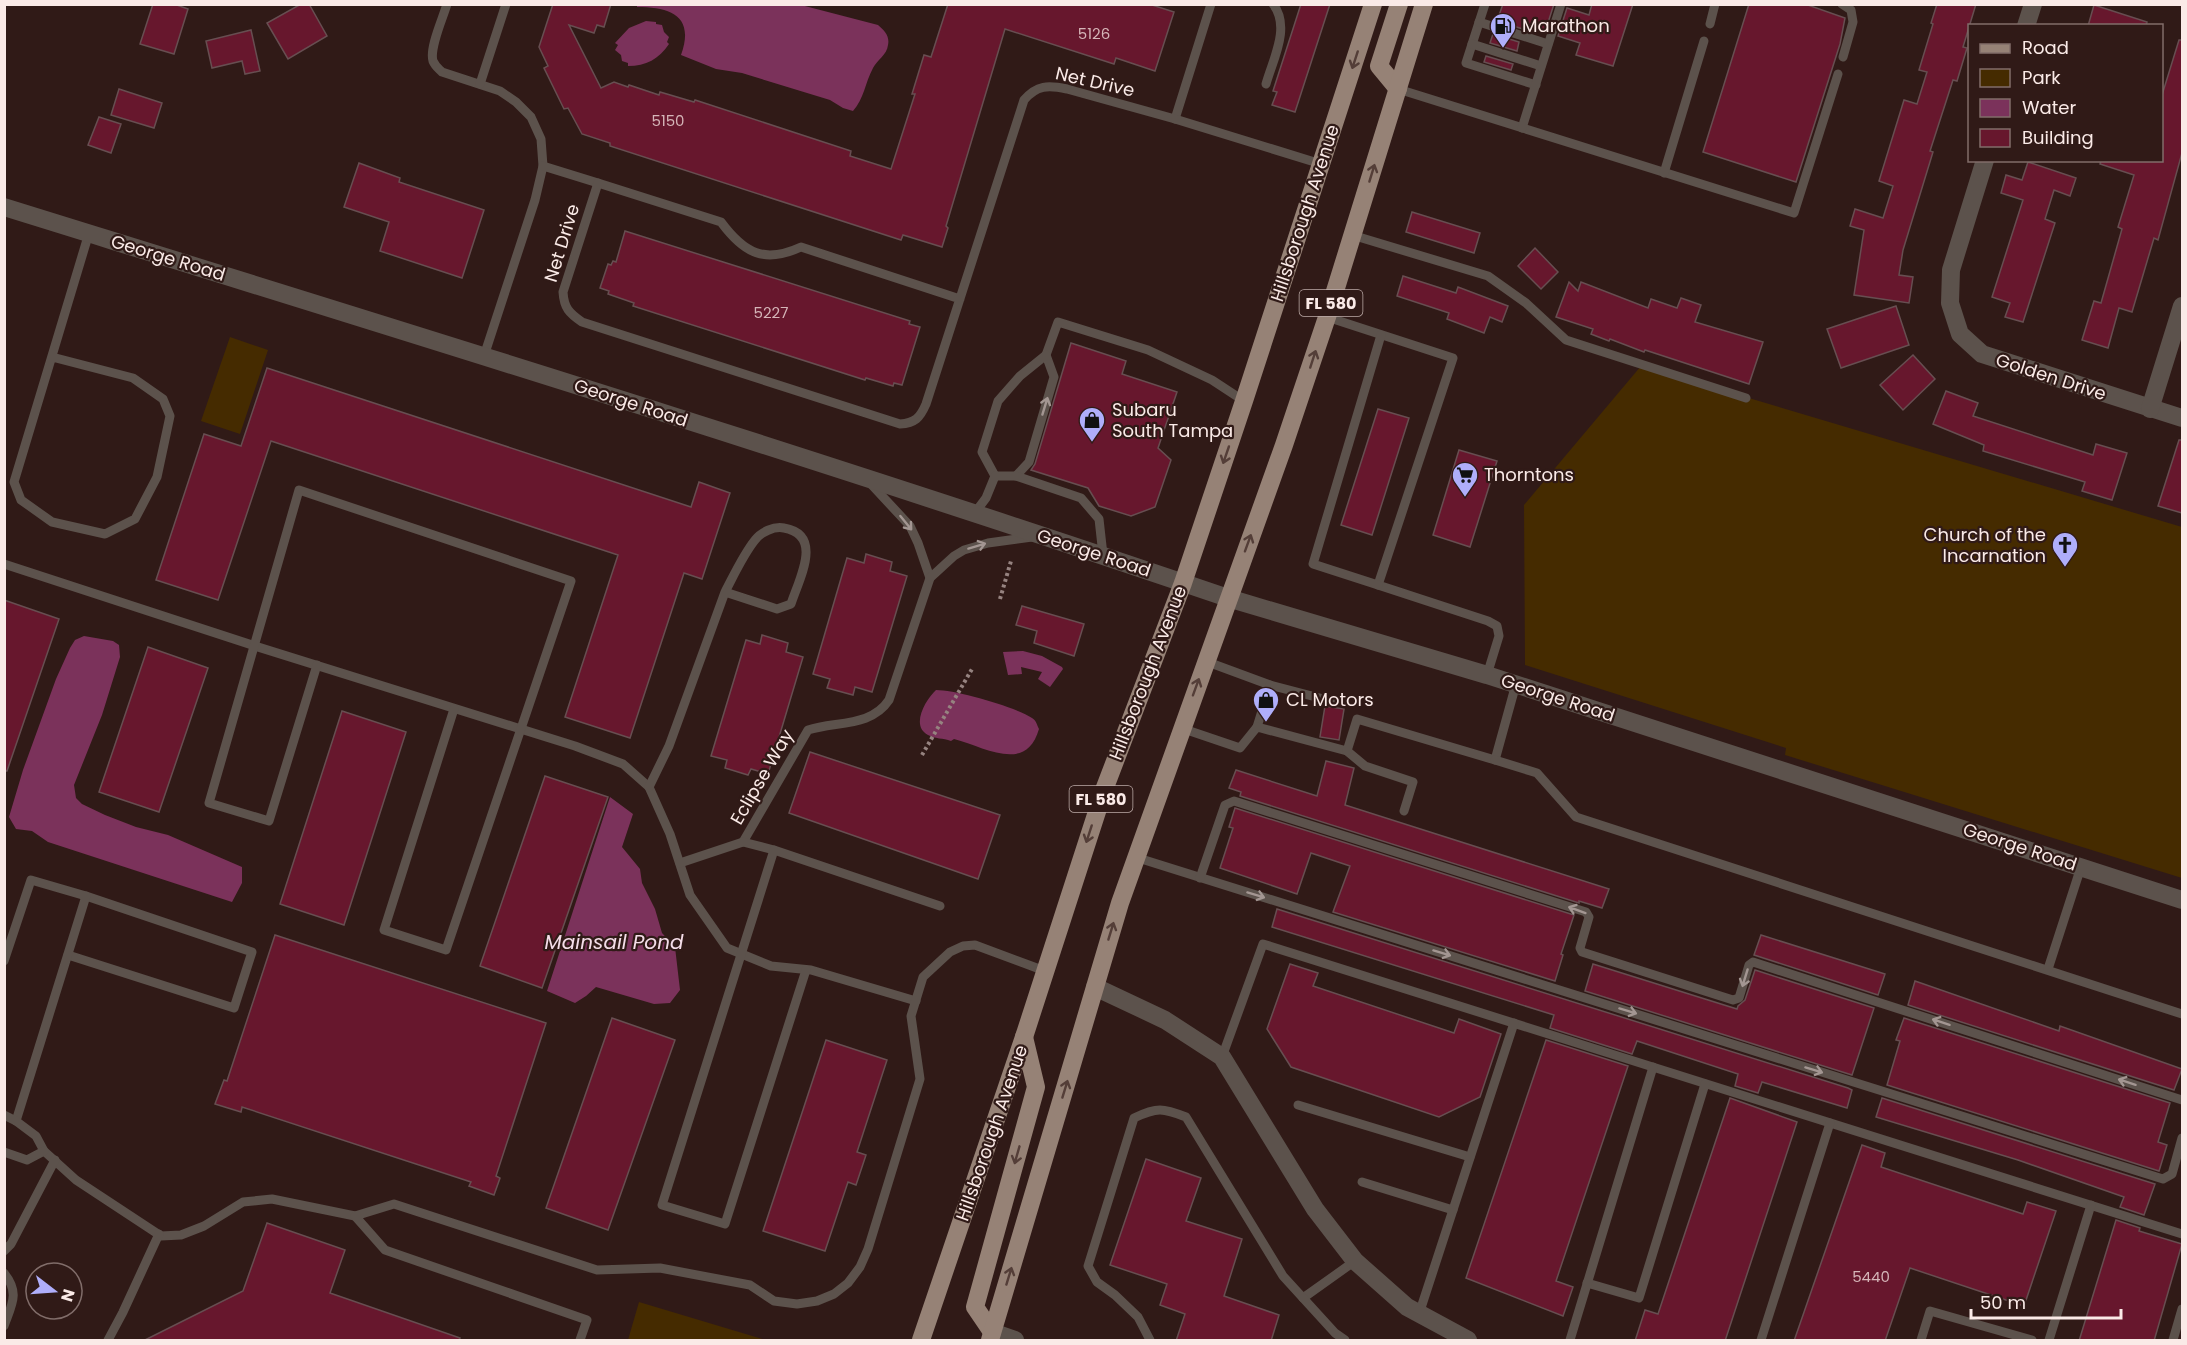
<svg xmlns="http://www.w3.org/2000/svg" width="2187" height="1345" viewBox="0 0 2187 1345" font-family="Poppins,sans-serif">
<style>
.green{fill:#452b00}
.water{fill:#7b325b}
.building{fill:#67172d;stroke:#674e51;stroke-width:1.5}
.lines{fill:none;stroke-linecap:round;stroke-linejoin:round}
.path{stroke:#968380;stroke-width:4;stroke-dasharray:3 3;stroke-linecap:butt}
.service{stroke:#5c524c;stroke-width:9}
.minor{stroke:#5c524c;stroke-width:18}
.tertiary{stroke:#5c524c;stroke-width:18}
.primary{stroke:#968276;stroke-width:18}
.oneway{stroke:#543e38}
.oneway2{stroke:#a39692}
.labels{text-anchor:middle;stroke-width:4.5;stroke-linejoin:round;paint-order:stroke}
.number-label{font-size:15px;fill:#d5b5b8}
.shield{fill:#301a17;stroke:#bdaca9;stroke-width:1.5}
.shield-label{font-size:16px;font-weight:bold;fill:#faeae7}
.poi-label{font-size:18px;fill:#faeae7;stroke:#301a17;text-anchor:start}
.street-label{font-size:18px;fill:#faeae7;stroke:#301a17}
.water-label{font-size:20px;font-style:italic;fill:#f4dde8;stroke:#301a17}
</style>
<rect width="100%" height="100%" fill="#301a17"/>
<g class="green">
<polygon points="230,337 268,350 240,434 201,421"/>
<polygon points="1641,366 2182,527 2182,878 1785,755 1786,748 1525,665 1524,505"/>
<polygon points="639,1302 766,1340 628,1340"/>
</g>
<g class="water">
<path d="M637 4 801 5 878 25C884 30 890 36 888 45 887 55 877 60 873 68 865 83 864 99 853 111L843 108 830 100 742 73 716 69 681 55C695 16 671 7 637 7Z"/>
<path d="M646 21 656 22V24L662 25 664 32 669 37 667 42 669 44C659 59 646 66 628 66V63L622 61 621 55 615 50 618 45 615 43 629 28Z"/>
<polygon points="84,636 113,641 119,645 120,657 102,715 74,785 76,798 82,804 105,815 136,827 168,835 242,867 242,883 232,902 48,842 32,831 16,829 9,817 23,770 56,679 70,648 75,640"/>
<polygon points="1023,651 1042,656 1062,667 1063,669 1050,687 1038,679 1042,672 1021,667 1022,674 1008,675 1003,652"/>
<path d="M936 690C956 690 1016 707 1032 718 1036 720 1037 725 1039 729 1026 774 985 747 954 739L951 741C943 738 935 739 928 735 910 726 926 699 936 690Z"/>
<polygon points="610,797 633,814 622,847 640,869 642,883 655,909 662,933 675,947 680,990 670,1003 654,1004 596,987 586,996 575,1003 547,991"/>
</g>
<g class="building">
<polygon points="153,4 174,4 188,9 174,54 140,44"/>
<polygon points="301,4 309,4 327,36 288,59 267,23"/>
<polygon points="553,4 611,4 604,27 597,25 594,33 569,25 601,88 614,82 628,87 629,85 659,95 660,92 694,102 695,100 851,151 850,156 891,169 915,94 912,94 924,55 931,57 948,4 1149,4 1174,12 1155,71 1116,58 1114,64 1005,29 946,226 948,228 942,247 903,235 901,240 610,146 610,143 582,134 568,108 564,109 544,68 548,66 539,47"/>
<polygon points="1301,4 1330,4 1295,112 1272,105 1277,92 1273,91"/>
<polygon points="1503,4 1554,4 1545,32 1525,25 1523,29 1497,21"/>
<polygon points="1592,4 1633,4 1613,66 1576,55 1580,43 1558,36 1567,8 1589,15"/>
<polygon points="1749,4 1805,4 1845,18 1840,44 1796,182 1703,152"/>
<polygon points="1937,4 1976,4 1963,47 1967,48 1957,81 1953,80 1930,151 1933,152 1903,250 1899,275 1913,277 1909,303 1854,295 1864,230 1850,226 1855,209 1883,218 1893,186 1879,181 1904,100 1917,104 1927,72 1919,70 1933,24 1931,23"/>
<polygon points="2094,5 2147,22 2146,26 2088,26"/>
<polygon points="251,30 260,71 245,74 242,61 212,68 206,41"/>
<polygon points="1493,34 1519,42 1517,51 1490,43"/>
<polygon points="2179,40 2182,40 2182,153 2158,240 2154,238 2132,312 2119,308 2108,348 2082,340 2094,301 2101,303 2122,229 2118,227 2134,175 2100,164 2101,160 2162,160 2162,95"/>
<polygon points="1486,56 1513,64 1511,70 1484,62"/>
<polygon points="119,89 162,103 154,128 111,115"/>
<polygon points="99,117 121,124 111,153 88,145"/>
<polygon points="2028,162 2076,178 2070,196 2054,190 2045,219 2055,223 2023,322 2005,317 2010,303 1992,297 2023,200 2001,193 2006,175 2022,180"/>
<polygon points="359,163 400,178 399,182 484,210 462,278 380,251 389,222 344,207"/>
<polygon points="1412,212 1480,233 1474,253 1406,232"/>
<polygon points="625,231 910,321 909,324 920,327 902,385 894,383 893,386 866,378 865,380 633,306 634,303 608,294 609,291 600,288 608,264 611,265 613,261 616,262"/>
<polygon points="1535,248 1558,272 1541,289 1518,266"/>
<polygon points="1403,276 1456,293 1458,287 1508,306 1502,322 1490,317 1484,333 1447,319 1449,313 1397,296"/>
<polygon points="1569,282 1578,291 1581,282 1648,308 1651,299 1677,308 1681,298 1701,305 1695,322 1763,342 1749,384 1645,350 1644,352 1610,339 1609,341 1591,334 1593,329 1556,317"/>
<polygon points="1896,306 1909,345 1841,368 1827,329"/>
<polygon points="1071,343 1126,361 1122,374 1177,392 1158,448 1171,460 1155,507 1131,516 1099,506 1088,488 1031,470 1035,464"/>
<polygon points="1913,355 1935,379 1903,410 1880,385"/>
<polygon points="267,368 691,507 699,482 730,493 702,579 684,573 630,738 565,717 618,555 271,441 218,600 156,580 204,434 241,446"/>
<polygon points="1946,391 1978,403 1973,416 2093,455 2096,444 2127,453 2112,500 2082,491 2085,482 1983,451 1984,445 1933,424"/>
<polygon points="1378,409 1409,418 1372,535 1341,525"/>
<polygon points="2179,440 2182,440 2182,513 2158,506"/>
<polygon points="1459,450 1497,461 1470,547 1433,535"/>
<polygon points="866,554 892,562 890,571 907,576 872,692 855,687 853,695 827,688 830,679 813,674 847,558 864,563"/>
<polygon points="4,600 59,619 7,771 4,771"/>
<polygon points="1022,606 1084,624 1074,656 1034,643 1037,631 1016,625"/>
<polygon points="762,635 788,643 786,652 803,657 768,774 751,769 748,775 725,768 727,760 711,756 746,640 760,644"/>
<polygon points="148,647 208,668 159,812 99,792"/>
<polygon points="1325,706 1344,709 1339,740 1320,737"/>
<polygon points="342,711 406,732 344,925 280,904"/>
<polygon points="810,752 1000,815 978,879 789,813"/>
<polygon points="1326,761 1354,768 1345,805 1609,889 1602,908 1579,901 1579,903 1240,796 1241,792 1229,788 1236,770 1317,796"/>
<polygon points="545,776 608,797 542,988 480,966"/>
<polygon points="1235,808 1574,915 1561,954 1563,955 1555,981 1333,912 1350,866 1311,853 1297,894 1220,868 1233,828 1229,827"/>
<polygon points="1277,909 1848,1088 1852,1090 1847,1108 1762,1082 1758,1093 1735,1086 1738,1074 1637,1041 1632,1054 1550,1028 1554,1015 1272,927"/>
<polygon points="275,935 546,1023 496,1176 500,1178 494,1195 469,1186 471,1182 242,1107 241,1112 215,1104 224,1080 227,1081"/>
<polygon points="1761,935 1885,974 1878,995 1754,955"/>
<polygon points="1290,964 1318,973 1313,986 1454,1033 1459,1019 1501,1034 1480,1097 1439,1117 1291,1067 1267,1029"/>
<polygon points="1593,964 1737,1009 1738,1006 1745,1000 1755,970 1874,1008 1852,1075 1585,991"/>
<polygon points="1915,981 2059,1031 2060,1026 2182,1069 2174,1090 1908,1005"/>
<polygon points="612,1018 675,1040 608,1230 546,1208"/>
<polygon points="1904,1018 2170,1103 2158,1142 2167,1145 2159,1171 1887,1085 1900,1041 1896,1040"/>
<polygon points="826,1040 887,1060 857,1152 866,1155 856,1185 848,1182 825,1251 763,1231"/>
<polygon points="1546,1040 1628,1066 1556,1281 1573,1287 1563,1316 1466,1278"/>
<polygon points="1730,1098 1797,1122 1725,1341 1635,1341 1645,1310 1658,1314"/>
<polygon points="1882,1098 2155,1184 2144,1215 2120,1207 2124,1197 2018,1160 1876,1117"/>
<polygon points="1862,1145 1885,1153 1881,1167 2023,1214 2027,1202 2056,1211 2024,1306 1910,1268 1885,1341 1794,1341"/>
<polygon points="1146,1159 1201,1178 1186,1221 1242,1239 1224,1296 1279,1315 1271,1341 1176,1341 1185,1314 1160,1305 1167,1284 1110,1265"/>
<polygon points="2116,1220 2140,1228 2139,1231 2182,1244 2154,1341 2079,1341"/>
<polygon points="267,1223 345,1250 330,1293 460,1338 459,1341 143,1341 243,1291"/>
</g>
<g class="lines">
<g class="path">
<polyline points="1000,599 1011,561"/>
<polyline points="922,755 972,669"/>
</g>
<g class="service">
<path d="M447 4C443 18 429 48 433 61 435 66 438 68 442 72L500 91 516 102 531 117 541 139 543 166 535 200 484 356"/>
<polyline points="1485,4 1466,63 1536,85"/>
<polyline points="1842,4 1851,10 1853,22 1843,57"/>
<polyline points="1479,22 1548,44"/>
<polyline points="1710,24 1715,4"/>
<polyline points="1472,44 1541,66"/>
<polyline points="480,84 506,4"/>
<path d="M1266 84C1273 59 1291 27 1273 4"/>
<polyline points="1398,89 1794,213 1838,74"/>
<polyline points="1175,119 1211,4"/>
<polyline points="1522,128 1561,4"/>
<polyline points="543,166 598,183"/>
<polyline points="1664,173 1704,41"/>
<polyline points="1352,235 1488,276 1526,303 1566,340 1746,398"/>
<path d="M960 299 801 247C764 264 744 253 721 222L598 183 563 292C564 308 569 313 582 322L900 424C915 423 920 418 926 404L1024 100C1037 85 1048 85 1067 89L1175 119 1321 164"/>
<polyline points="1327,317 1453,358 1378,585 1488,621 1497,626 1499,636 1487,675"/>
<polyline points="1046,355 1058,322 1148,350 1212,380 1244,401"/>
<polyline points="52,357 133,378 163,399 170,416 157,477 135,519 105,534 52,522 21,500 14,482 89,233"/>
<polyline points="995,476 982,452 998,401 1020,376 1046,355 1054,377 1029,462 1016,476"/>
<polyline points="870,483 910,526 918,543 930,578"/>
<polyline points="974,514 986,498 995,476 1016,476 1081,498 1099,519 1103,555"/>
<polyline points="4,564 255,646 575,746 623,764 649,787 670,834 690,895 727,948 771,966 811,970 916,1001"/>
<polyline points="1378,585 1313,564 1381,335"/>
<polyline points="1205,661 1270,685 1257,727"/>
<polyline points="317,665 269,821 209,803 299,490 571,581 446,950 384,930 454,709"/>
<polyline points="1270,685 1335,702"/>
<polyline points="1181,728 1240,748 1257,727 1347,751 1365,766 1413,782 1404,811"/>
<polyline points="1347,751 1357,719 1495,760 1516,684"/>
<polyline points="1495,760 1537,773 1576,817 2182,1014"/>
<path d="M649 787 669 746 725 592 777 609 791 604C799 579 824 535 784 528 774 526 761 532 755 540 743 555 734 575 725 592"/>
<path d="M743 842 808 730C837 721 871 727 889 700L930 578 954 556 964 550 988 543 1032 537"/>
<polyline points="1135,857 2163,1179 2172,1174 2182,1138"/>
<polyline points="680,863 743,842 774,850"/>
<polyline points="1200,878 1225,805 1234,801 1586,912 1589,917 1580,948 1582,952 1733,1000 1739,998 1749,965 1753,962 2182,1100"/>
<polyline points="68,955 234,1008 252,952 86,896"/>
<polyline points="4,961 31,880 86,896 16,1121"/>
<polyline points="2048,969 2081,867"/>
<polyline points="806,970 725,1224 662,1205 774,850 940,906"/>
<polyline points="1222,1057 1263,944 2182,1234"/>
<polyline points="1298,1105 1470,1157"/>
<polyline points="4,1115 16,1121 36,1136 44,1151 76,1180 161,1236 181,1235 204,1226 243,1202 272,1199 355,1216"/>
<polyline points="4,1152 27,1160 44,1151"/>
<polyline points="1362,1182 1453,1210"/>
<polyline points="4,1251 11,1244 55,1160"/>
<path d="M4 1273C20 1293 12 1304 4 1326"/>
<polyline points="1587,1283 1639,1298 1705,1084"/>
<polyline points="1303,1298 1355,1261"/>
<polyline points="1419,1314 1514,1023"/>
<polyline points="108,1340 123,1312 159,1234"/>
<polyline points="580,1340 587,1320 385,1250 355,1216 394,1204 597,1270 660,1268 750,1285 774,1301 797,1304 817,1301 834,1294 848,1283 860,1267 868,1249 920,1079 911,1016 923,977 950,952 963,946 975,945 1045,971"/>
<path d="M1150 1340 1138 1317 1115 1295 1097 1282 1088 1266 1134 1118C1157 1107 1163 1108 1186 1117L1283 1276 1335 1333 1345 1340"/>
<polyline points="1570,1340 1653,1067"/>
<polyline points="1761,1340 1830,1123"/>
<polyline points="1921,1340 1930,1311 2032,1340"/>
<polyline points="2049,1340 2091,1205"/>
<polyline points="2173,1340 2182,1309"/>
</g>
<g class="minor">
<polyline points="2026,26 2033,4"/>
<polyline points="1985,160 1951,270 1950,303 1960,334 1982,354 2182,418"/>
<polyline points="2150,409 2182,306"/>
<polyline points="1228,598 1487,675 2182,900"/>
<polyline points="1095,987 1165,1020 1222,1057 1315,1209 1355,1261 1407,1307 1468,1340"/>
<polyline points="992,1332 1015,1340"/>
</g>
<path class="tertiary" d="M4 207C413 334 823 460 1228 598"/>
<g class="primary">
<polyline points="1398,89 1379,66 1399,4"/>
<polyline points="992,1332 975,1307 1036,1087 1024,1037"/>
<polyline points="921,1340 1024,1037 1104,790 1183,583 1244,401 1373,4"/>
<polyline points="990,1340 1120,903 1284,445 1327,317 1424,4"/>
</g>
</g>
<defs><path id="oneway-shaft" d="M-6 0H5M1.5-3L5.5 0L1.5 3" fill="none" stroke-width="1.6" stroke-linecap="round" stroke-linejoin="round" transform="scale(1.5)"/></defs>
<g class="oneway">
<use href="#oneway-shaft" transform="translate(1355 60) rotate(108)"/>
<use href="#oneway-shaft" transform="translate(1372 173) rotate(-73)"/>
<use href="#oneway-shaft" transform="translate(1313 359) rotate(-72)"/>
<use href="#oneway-shaft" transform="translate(1226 455) rotate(109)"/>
<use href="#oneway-shaft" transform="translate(1248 543) rotate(-70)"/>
<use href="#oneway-shaft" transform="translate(1196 687) rotate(-70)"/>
<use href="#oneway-shaft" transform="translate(1089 834) rotate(108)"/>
<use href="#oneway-shaft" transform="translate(1111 931) rotate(-73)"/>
<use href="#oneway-shaft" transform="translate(1065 1089) rotate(-73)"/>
<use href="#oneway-shaft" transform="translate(1017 1155) rotate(106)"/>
<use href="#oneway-shaft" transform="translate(1009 1276) rotate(-73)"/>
</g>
<g class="oneway2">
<use href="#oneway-shaft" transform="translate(1045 406) rotate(-73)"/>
<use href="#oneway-shaft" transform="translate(906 523) rotate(51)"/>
<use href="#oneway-shaft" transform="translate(977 546) rotate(-17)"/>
<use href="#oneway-shaft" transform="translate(1256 895) rotate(17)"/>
<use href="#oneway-shaft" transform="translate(1577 910) rotate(-160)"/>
<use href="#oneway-shaft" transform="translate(1442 953) rotate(17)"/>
<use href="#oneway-shaft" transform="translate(1745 978) rotate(107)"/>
<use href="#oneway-shaft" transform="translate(1628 1011) rotate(17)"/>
<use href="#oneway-shaft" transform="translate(1941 1022) rotate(-162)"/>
<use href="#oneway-shaft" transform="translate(1814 1070) rotate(17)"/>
<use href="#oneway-shaft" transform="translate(2127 1082) rotate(-162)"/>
</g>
<defs>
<g id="fuel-pin" transform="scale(1.35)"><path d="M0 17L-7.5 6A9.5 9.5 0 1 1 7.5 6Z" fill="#afaefa" stroke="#301a17"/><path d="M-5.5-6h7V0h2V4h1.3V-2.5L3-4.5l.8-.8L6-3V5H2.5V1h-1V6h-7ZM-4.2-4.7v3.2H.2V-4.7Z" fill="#111"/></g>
<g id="shop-pin" transform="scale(1.35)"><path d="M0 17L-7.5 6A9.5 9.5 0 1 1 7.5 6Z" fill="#afaefa" stroke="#301a17"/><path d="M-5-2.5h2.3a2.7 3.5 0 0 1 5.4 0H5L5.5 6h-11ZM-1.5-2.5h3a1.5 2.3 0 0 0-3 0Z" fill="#111"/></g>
<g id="supermarket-pin" transform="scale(1.35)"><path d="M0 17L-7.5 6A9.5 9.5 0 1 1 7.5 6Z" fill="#afaefa" stroke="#301a17"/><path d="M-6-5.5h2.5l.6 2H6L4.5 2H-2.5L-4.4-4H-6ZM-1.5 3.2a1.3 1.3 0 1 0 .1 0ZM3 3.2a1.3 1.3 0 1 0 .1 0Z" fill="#111"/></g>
<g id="church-pin" transform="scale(1.35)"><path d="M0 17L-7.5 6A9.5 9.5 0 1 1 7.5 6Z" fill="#afaefa" stroke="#301a17"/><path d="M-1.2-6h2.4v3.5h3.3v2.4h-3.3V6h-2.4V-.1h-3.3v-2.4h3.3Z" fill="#111"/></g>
</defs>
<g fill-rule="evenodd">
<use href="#fuel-pin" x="1503" y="26"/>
<use href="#shop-pin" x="1092" y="420"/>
<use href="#supermarket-pin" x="1465" y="475"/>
<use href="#church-pin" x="2065" y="545"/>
<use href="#shop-pin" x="1266" y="700"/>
</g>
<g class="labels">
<g class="number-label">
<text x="1094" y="39">5126</text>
<text x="668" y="126">5150</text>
<text x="771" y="318">5227</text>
<text x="1871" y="1282">5440</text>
</g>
<g class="shield">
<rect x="1299.5" y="290" width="63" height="26" rx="4.5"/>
<rect x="1069.5" y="786" width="63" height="26" rx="4.5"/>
</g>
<g class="shield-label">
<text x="1331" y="309">FL 580</text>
<text x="1101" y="805">FL 580</text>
</g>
<g class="poi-label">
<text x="1522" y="32">Marathon</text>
<text x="1112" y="416">Subaru<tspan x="1112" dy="21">South Tampa</tspan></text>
<text x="1484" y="481">Thorntons</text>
<text x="2046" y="541" text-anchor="end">Church of the<tspan x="2046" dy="21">Incarnation</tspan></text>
<text x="1286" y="706">CL Motors</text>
</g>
<g class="street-label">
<text transform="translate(1095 82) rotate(13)" y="6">Net Drive</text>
<text transform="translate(1305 213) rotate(-72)" y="6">Hillsborough Avenue</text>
<text transform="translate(562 243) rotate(-73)" y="6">Net Drive</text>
<text transform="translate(168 258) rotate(17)" y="6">George Road</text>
<text transform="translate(2051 377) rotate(18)" y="6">Golden Drive</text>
<text transform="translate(631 403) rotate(18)" y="6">George Road</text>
<text transform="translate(1094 553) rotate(18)" y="6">George Road</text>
<text transform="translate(1148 673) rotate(-69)" y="6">Hillsborough Avenue</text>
<text transform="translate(1558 698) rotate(18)" y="6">George Road</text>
<text transform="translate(762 777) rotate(-60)" y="6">Eclipse Way</text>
<text transform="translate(2020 847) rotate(18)" y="6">George Road</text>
<text transform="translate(992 1133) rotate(-71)" y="6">Hillsborough Avenue</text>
</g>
<g class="water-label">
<text x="614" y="949">Mainsail Pond</text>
</g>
</g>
<rect width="2187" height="1345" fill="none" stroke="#faeae7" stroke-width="12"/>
<rect x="1968" y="24" width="195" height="138" fill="#301a17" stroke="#816d6a" stroke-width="1.5"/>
<rect x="1980" y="44" width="30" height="9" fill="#968276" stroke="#816d6a" stroke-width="1.5"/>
<text x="2022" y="54" font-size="18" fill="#faeae7">Road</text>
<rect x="1980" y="69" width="30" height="18" fill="#452b00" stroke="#816d6a" stroke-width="1.5"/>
<text x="2022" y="84" font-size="18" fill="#faeae7">Park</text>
<rect x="1980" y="99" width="30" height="18" fill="#7b325b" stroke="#816d6a" stroke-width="1.5"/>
<text x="2022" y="114" font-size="18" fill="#faeae7">Water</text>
<rect x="1980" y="129" width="30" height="18" fill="#67172d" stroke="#816d6a" stroke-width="1.5"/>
<text x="2022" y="144" font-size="18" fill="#faeae7">Building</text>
<g transform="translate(54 1291) rotate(107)"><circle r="28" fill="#301a17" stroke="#816d6a" stroke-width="1.5"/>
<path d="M0-4.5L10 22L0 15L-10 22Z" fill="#afaefa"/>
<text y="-9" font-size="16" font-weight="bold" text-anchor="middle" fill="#faeae7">N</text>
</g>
<path d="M1971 1309v9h150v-9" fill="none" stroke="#faeae7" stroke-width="3"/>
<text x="1980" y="1309" font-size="18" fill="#faeae7" stroke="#301a17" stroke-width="4.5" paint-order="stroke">50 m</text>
</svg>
